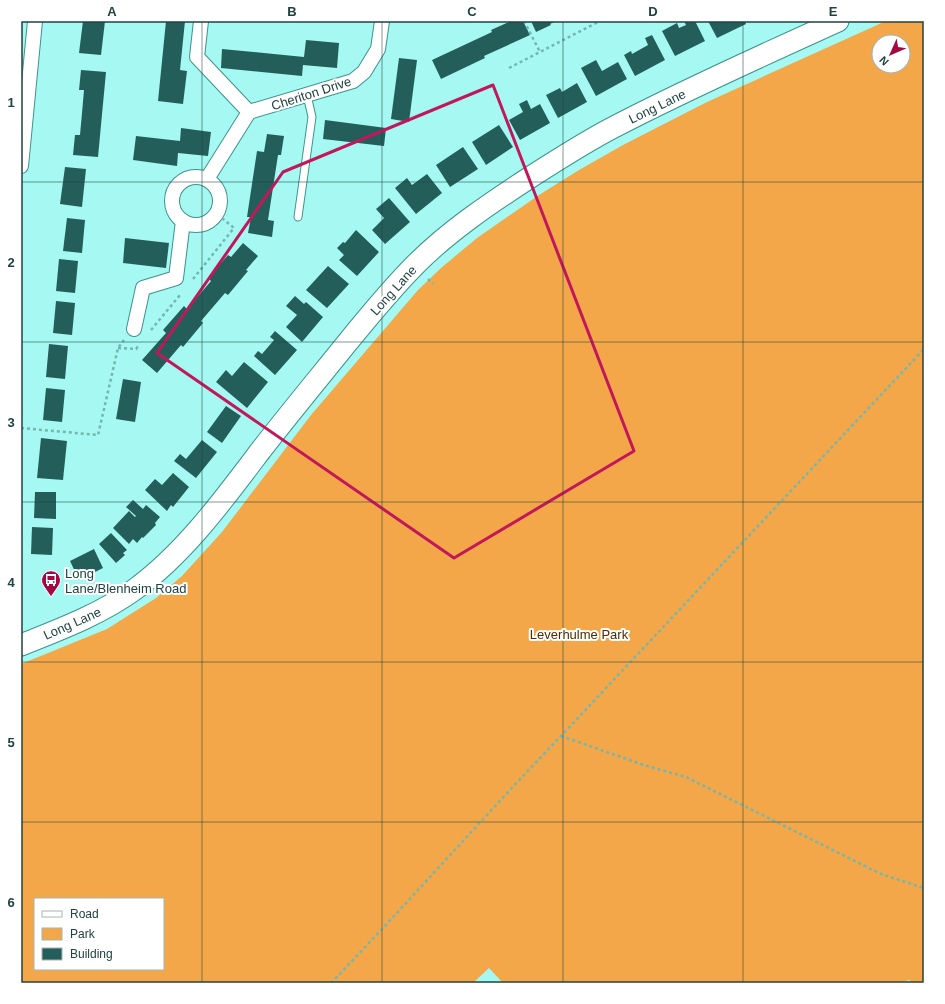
<svg xmlns="http://www.w3.org/2000/svg" width="945" height="1004" viewBox="0 0 945 1004" font-family="Arial,sans-serif">
<style>
.green{fill:#f3a748;fill-rule:evenodd}
.building{fill:#245e5a}
.lines{fill:none;stroke-linecap:round;stroke-linejoin:round}
.lane-casing{stroke:#3d928d;stroke-width:9}
.street-casing{stroke:#3d928d;stroke-width:16}
.secondary-casing{stroke:#3d928d;stroke-width:23}
.path{stroke:#74b6b0;stroke-width:2.5;stroke-dasharray:3 3;stroke-linecap:butt}
.lane{stroke:#fff;stroke-width:7}
.street{stroke:#fff;stroke-width:14}
.secondary{stroke:#fff;stroke-width:21}
.marked{fill:none;stroke:#c2185b;stroke-width:3;stroke-linejoin:round}
.grid{fill:none;stroke:#204340;stroke-width:1;stroke-opacity:0.55}
.labels{text-anchor:middle;stroke-width:4;stroke-linejoin:round;paint-order:stroke}
.street-label{font-size:13px;fill:#204340;stroke:#fff}
.poi-label{font-size:13px;fill:#204340;stroke:#fff;text-anchor:start}
.park-label{font-size:13px;fill:#4c2c00;stroke:#fff}
.neatline{fill:none;stroke:#204340;stroke-width:1.5}
.grid-label{font-size:13px;text-anchor:middle;font-weight:bold;fill:#204340}
</style>
<rect width="100%" height="100%" fill="#a5f9f2"/>
<path class="green" d="M886 21H924V983H911L910 980 897 983H503L489 968 473 983H21V664L107 629 156 598 182 576 222 532 311 415 418 290 441 268 477 238 539 195 579 170 623 145 707 102ZM879 42H903V66H879ZM35 899H163V969H35Z"/>
<g class="building">
<polygon points="83,21 105,21 101,55 79,53"/>
<polygon points="166,21 185,21 180,70 187,71 183,104 158,101"/>
<polygon points="511,21 523,21 530,35 484,56 485,58 441,79 432,60 492,32 491,30"/>
<polygon points="531,21 556,21 550,24 551,25 536,32"/>
<polygon points="684,21 695,21 705,41 675,56 662,31 677,23 679,28 686,25"/>
<polygon points="708,21 745,21 746,24 717,38"/>
<polygon points="652,35 665,60 635,76 624,55 631,51 632,54 648,45 645,38"/>
<polygon points="306,40 339,43 337,68 303,65 302,76 221,68 222,49 304,57"/>
<polygon points="399,58 417,60 409,122 391,119"/>
<polygon points="596,60 602,71 618,62 627,79 596,96 581,68"/>
<polygon points="81,70 106,72 98,157 73,155 75,135 80,135 82,113 84,90 79,90"/>
<polygon points="577,83 587,102 558,118 546,95 560,88 562,92"/>
<polygon points="527,100 531,109 540,104 550,123 520,140 509,120 523,112 519,104"/>
<polygon points="325,120 386,128 384,146 323,139"/>
<polygon points="499,125 513,147 486,165 472,142"/>
<polygon points="181,128 211,132 208,156 178,153 177,166 133,160 136,136 180,141"/>
<polygon points="267,134 284,136 281,155 278,155 268,220 274,221 272,237 248,233 251,217 247,217 257,151 264,152"/>
<polygon points="463,147 478,169 450,187 436,165"/>
<polygon points="65,167 86,169 82,207 60,204"/>
<polygon points="427,174 442,193 416,214 395,188 407,178 412,185"/>
<polygon points="389,198 410,222 385,244 372,230 384,218 376,209"/>
<polygon points="67,218 85,220 82,253 63,251"/>
<polygon points="356,230 379,252 357,276 339,260 344,255 337,248 343,242 345,243"/>
<polygon points="125,238 169,243 166,268 123,263"/>
<polygon points="243,243 258,256 246,270 248,271 228,295 225,293 201,321 203,323 183,347 181,345 157,373 142,360 166,333 163,330 184,306 187,309 211,281 208,278 228,255 231,257"/>
<polygon points="59,259 78,261 75,293 56,291"/>
<polygon points="328,266 349,284 327,308 306,290"/>
<polygon points="295,296 304,304 306,302 323,317 302,342 286,327 297,315 286,306"/>
<polygon points="56,301 75,303 72,335 53,333"/>
<polygon points="275,331 297,350 275,375 254,356 258,351 262,354 274,340 270,337"/>
<polygon points="49,344 68,346 65,379 46,377"/>
<polygon points="244,362 268,382 247,408 216,382 226,370 232,376"/>
<polygon points="123,379 141,382 135,422 116,419"/>
<polygon points="46,388 65,390 62,422 43,420"/>
<polygon points="226,406 241,416 222,443 207,432"/>
<polygon points="41,438 67,441 63,480 37,478"/>
<polygon points="202,440 217,452 196,478 174,461 180,454 186,459"/>
<polygon points="173,473 189,487 173,507 171,505 167,511 145,490 155,479 162,485"/>
<polygon points="35,492 56,492 56,519 34,518"/>
<polygon points="133,500 143,509 146,505 160,517 155,523 156,525 143,538 142,537 137,543 133,539 129,544 113,528 129,511 135,517 136,516 126,507"/>
<polygon points="32,527 53,528 52,555 31,554"/>
<polygon points="111,533 127,550 123,553 125,555 116,563 99,544"/>
<polygon points="94,549 103,568 79,580 70,561"/>
</g>
<g class="lines">
<g class="lane-casing">
<polyline id="lane" points="298,217 312,117 307,95"/>
</g>
<g class="street-casing">
<g id="street">
<polyline points="201,21 197,57 249,112"/>
<polyline points="21,166 35,21"/>
<circle cx="196" cy="201" r="24"/>
<polyline points="207,179 249,112 353,81 364,72 378,49 382,21"/>
<polyline points="134,329 143,288 176,278 183,221"/>
</g>
</g>
<g class="secondary-casing">
<path id="secondary" d="M21 645C61 629 99 615 134 590 184 554 224 499 261 450 289 414 318 379 347 343 369 316 391 289 416 264 449 231 489 204 529 178 557 160 585 142 614 127 687 89 763 55 838 21"/>
</g>
<g class="path">
<polyline points="524,21 540,52"/>
<polyline points="509,68 600,21"/>
<polyline points="193,279 234,228 217,214"/>
<polyline points="428,279 433,284"/>
<polyline points="151,330 180,295"/>
<polyline points="118,348 136,349 139,345"/>
<polyline points="21,428 98,435 118,348 124,340"/>
<polyline points="561,736 644,765 686,777 881,874 924,888"/>
<path d="M331 983C409 902 483 817 561 736L924 349"/>
</g>
<use href="#lane" class="lane"/>
<use href="#street" class="street"/>
<use href="#secondary" class="secondary"/>
</g>
<path class="marked" d="M493 85 634 451 454 558 157 353 283 172Z"/>
<path class="grid" d="M202 21V983M382 21V983M563 21V983M743 21V983M21 182H924M21 342H924M21 502H924M21 662H924M21 822H924"/>
<defs>
<g id="bus-pin" transform="scale(1)"><path d="M0 17L-7.5 6A9.5 9.5 0 1 1 7.5 6Z" fill="#a30842" stroke="#fff"/><path d="M-5-6H5V4H4V6H2V4H-2V6H-4V4H-5ZM-3.5-4V0h7V-4ZM-3.5 1.2v1.5H-2V1.2ZM2 1.2v1.5H3.5V1.2Z" fill="#fff"/></g>
</defs>
<g fill-rule="evenodd">
<use href="#bus-pin" x="51" y="580"/>
</g>
<g class="labels">
<g class="street-label">
<text transform="translate(311 93) rotate(-18)" y="5">Cheriton Drive</text>
<text transform="translate(657 106) rotate(-26)" y="5">Long Lane</text>
<text transform="translate(393 290) rotate(-48)" y="5">Long Lane</text>
<text transform="translate(72 623) rotate(-24)" y="5">Long Lane</text>
</g>
<g class="poi-label">
<text x="65" y="578">Long<tspan x="65" dy="15">Lane/Blenheim Road</tspan></text>
</g>
<g class="park-label">
<text x="579" y="639">Leverhulme Park</text>
</g>
</g>
<rect width="945" height="1004" fill="none" stroke="#ffffff" stroke-width="44"/>
<rect x="34" y="898" width="130" height="72" fill="#ffffff" stroke="#a6b4b3"/>
<rect x="42" y="911" width="20" height="6" fill="#ffffff" stroke="#a6b4b3"/>
<text x="70" y="918" font-size="12" fill="#204340">Road</text>
<rect x="42" y="928" width="20" height="12" fill="#f3a748" stroke="#a6b4b3"/>
<text x="70" y="938" font-size="12" fill="#204340">Park</text>
<rect x="42" y="948" width="20" height="12" fill="#245e5a" stroke="#a6b4b3"/>
<text x="70" y="958" font-size="12" fill="#204340">Building</text>
<g transform="translate(891 54) rotate(225)"><circle r="19" fill="#ffffff" stroke="#a6b4b3"/>
<path d="M0-3L7 15L0 10L-7 15Z" fill="#a30842"/>
<text y="-6" font-size="11" font-weight="bold" text-anchor="middle" fill="#204340">N</text>
</g>
<rect x="22" y="22" width="901" height="960" class="neatline"/>
<g class="grid-label">
<text x="112" y="16">A</text>
<text x="292" y="16">B</text>
<text x="472" y="16">C</text>
<text x="653" y="16">D</text>
<text x="833" y="16">E</text>
<text x="11" y="107">1</text>
<text x="11" y="267">2</text>
<text x="11" y="427">3</text>
<text x="11" y="587">4</text>
<text x="11" y="747">5</text>
<text x="11" y="907">6</text>
</g>
</svg>
